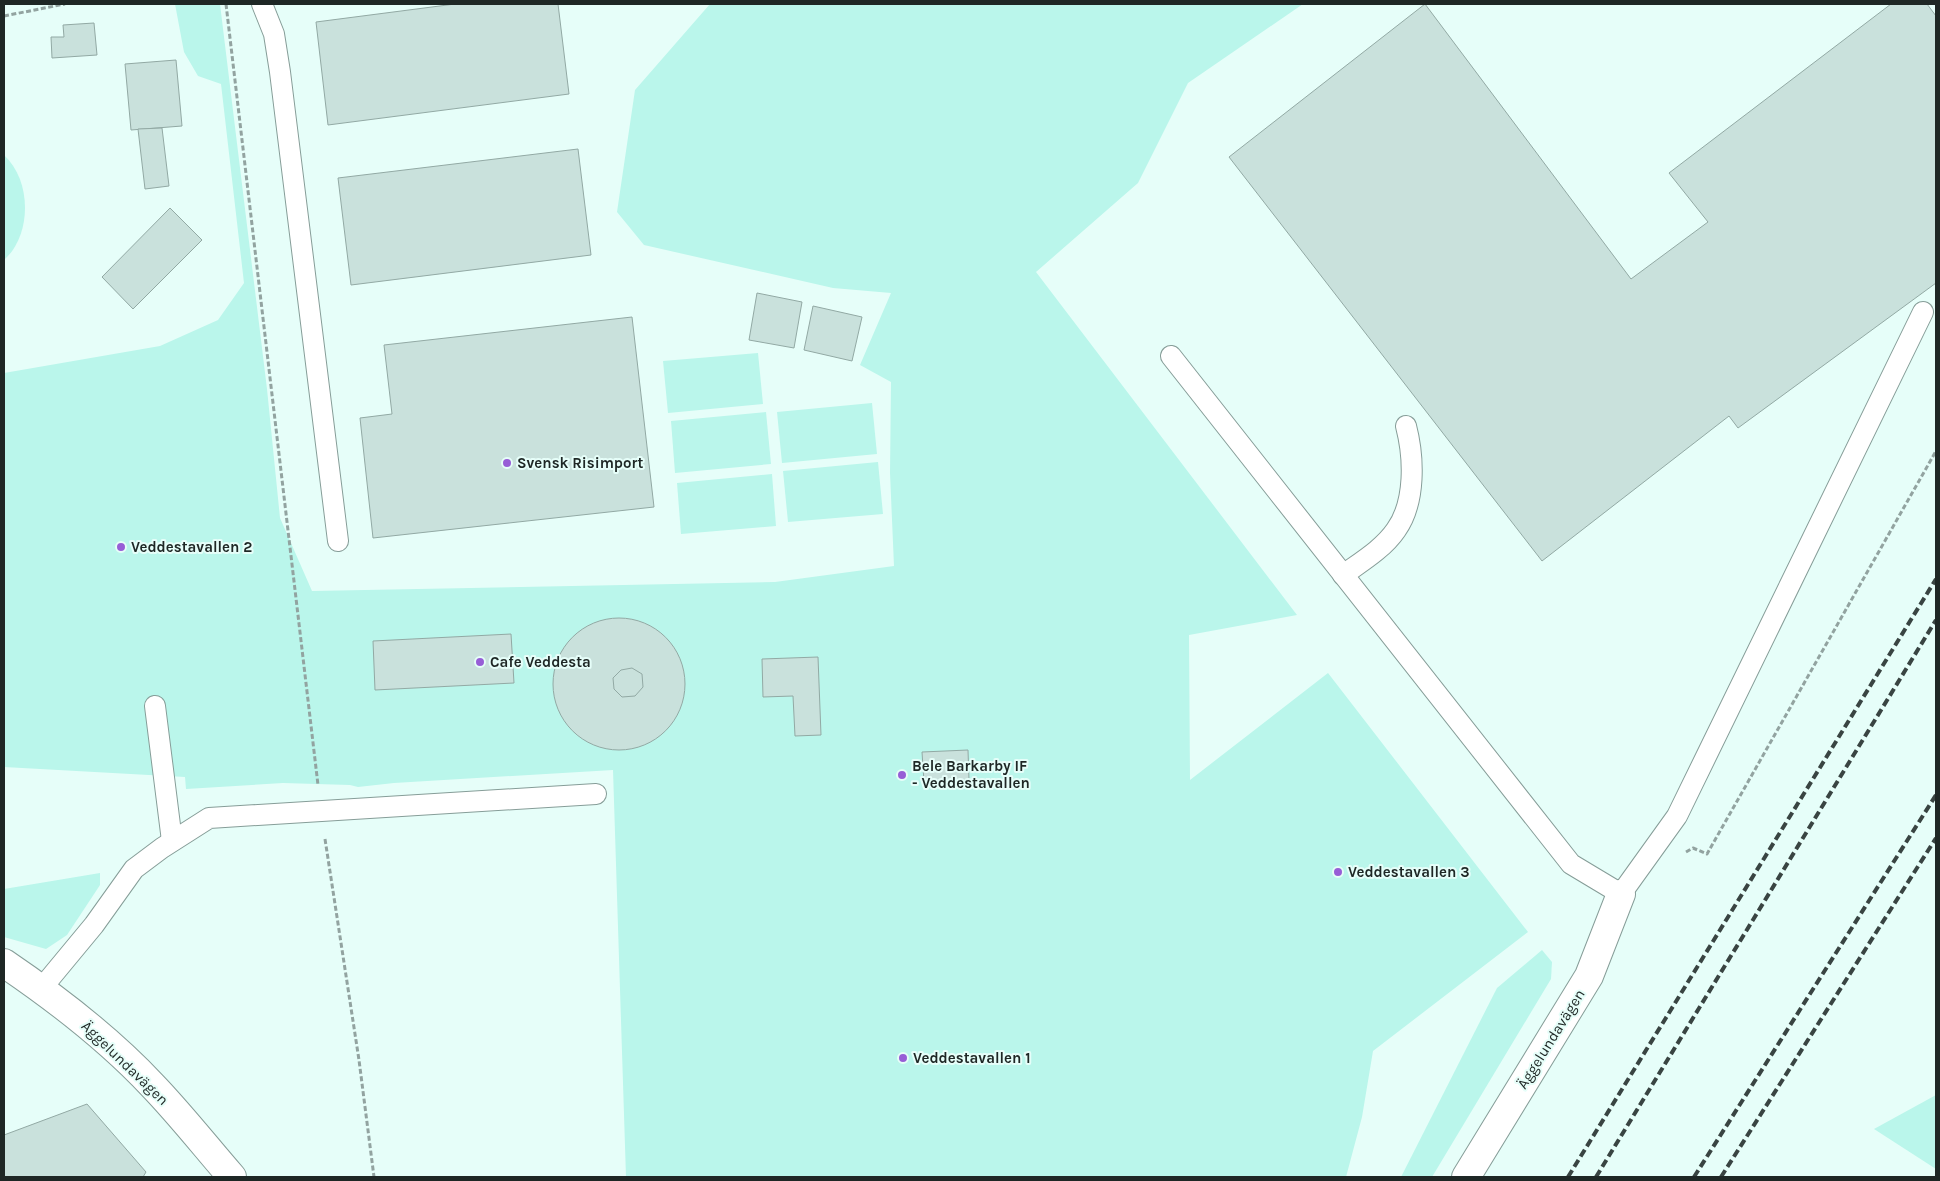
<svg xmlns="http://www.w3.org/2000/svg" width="1940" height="1181" viewBox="0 0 1940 1181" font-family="Karla,sans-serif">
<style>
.green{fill:#baf6eb}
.building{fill:#c9e1dc;stroke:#92a9a4}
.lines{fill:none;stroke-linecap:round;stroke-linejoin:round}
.lane-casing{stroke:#869d98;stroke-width:22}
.street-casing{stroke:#869d98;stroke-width:30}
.path{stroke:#92a3a0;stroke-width:3;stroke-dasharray:5 2.5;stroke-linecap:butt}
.lane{stroke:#fff;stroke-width:20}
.street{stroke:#fff;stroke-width:28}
.rail{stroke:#394442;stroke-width:4;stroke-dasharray:8 4;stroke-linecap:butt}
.poi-dot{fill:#975ed6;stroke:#e6fef9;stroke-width:2}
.labels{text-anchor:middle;stroke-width:4;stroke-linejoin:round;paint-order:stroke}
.poi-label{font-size:15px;font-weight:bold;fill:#1e2725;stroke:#e6fef9;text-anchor:start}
.street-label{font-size:15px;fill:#1e2725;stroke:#e6fef9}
</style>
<rect width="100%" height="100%" fill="#e6fef9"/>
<g class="green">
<polygon points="175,4 220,4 267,389 280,518 312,591 775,582 894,566 890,473 891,382 860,365 891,293 833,288 644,245 617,212 635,90 710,4 1303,4 1188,83 1138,183 1036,272 1297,615 1189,635 1190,780 1328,673 1528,932 1373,1051 1362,1117 1346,1177 626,1177 613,770 394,783 358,787 350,785 283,783 186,789 185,777 4,767 4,373 160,346 218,320 244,283 221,84 198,76 184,52"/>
<path d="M4 155C32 181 32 235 4 260Z"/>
<polygon points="758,353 763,404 668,413 663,361"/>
<polygon points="872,403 877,454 782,463 777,412"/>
<polygon points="766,412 771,464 675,473 671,421"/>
<polygon points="878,462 883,514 788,522 783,471"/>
<polygon points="772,474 776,526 681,534 677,483"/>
<polygon points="100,873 100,885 67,935 46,949 4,937 4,889"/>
<polygon points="1542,950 1552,962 1551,979 1432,1177 1401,1177 1497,988"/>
<polygon points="1936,1095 1936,1169 1874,1129"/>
</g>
<g class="building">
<polygon points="455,4 558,4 569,94 328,125 316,22"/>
<polygon points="1425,4 1631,279 1708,222 1669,173 1891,4 1927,4 1936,16 1936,283 1738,428 1729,416 1542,561 1229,157"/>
<polygon points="94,23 97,55 52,58 51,37 64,37 63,25"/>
<polygon points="176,60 182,126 131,130 125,64"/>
<polygon points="162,128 169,186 145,189 138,129"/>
<polygon points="578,149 591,255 351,285 338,178"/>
<polygon points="170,208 202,240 133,309 102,277"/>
<polygon points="757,293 802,302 794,348 749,340"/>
<polygon points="813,306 862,317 852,361 804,350"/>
<polygon points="632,317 654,507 373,538 360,418 392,414 384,345"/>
<circle cx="619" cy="684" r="66"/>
<polygon points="511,634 514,683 375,690 373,641"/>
<polygon points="818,657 821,735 795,736 793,696 763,697 762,659"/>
<polygon points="632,668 642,674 643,687 635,696 622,697 614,689 613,678 621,670"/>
<polygon points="968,750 969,780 924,782 922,752"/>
<polygon points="87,1104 146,1172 143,1177 4,1177 4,1135"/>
</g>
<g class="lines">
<g class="lane-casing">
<g id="lane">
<polyline points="262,4 274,34 280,72 338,541"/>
<polyline points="1171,356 1571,864 1621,894 1677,816 1923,312"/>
<path d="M1343 575C1361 562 1383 549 1396 530 1416 502 1414 457 1406 426"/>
<polyline points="155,706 172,841"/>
<polyline points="41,989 94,925 134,869 162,848 209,818 596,794"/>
</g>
</g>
<g class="street-casing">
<g id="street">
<path d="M4 963C57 999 108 1038 152 1085 180 1114 205 1146 232 1177"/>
<polyline points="1466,1177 1589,976 1621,894"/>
</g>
</g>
<g class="path">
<polyline points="226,4 318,785"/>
<polyline points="4,16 65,4"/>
<polyline points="325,839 359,1060 374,1177"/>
<polyline points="1686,852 1693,848 1707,854 1936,451"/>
</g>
<use href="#lane" class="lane"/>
<use href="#street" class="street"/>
<g class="rail">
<polyline points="1568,1177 1936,579"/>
<polyline points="1596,1177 1936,620"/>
<polyline points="1694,1177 1936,795"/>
<polyline points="1721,1177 1936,838"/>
</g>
</g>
<g class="poi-dot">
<circle cx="507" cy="463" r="5"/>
<circle cx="121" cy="547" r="5"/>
<circle cx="480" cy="662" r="5"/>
<circle cx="902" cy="775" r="5"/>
<circle cx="1338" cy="872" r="5"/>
<circle cx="903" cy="1058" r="5"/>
</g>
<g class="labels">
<g class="poi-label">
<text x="517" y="468">Svensk Risimport</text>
<text x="131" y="552">Veddestavallen 2</text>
<text x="490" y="667">Cafe Veddesta</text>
<text x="912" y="771">Bele Barkarby IF<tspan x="912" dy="17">- Veddestavallen</tspan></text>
<text x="1348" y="877">Veddestavallen 3</text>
<text x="913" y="1063">Veddestavallen 1</text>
</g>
<g class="street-label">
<text transform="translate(1551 1039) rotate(-58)" y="5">Äggelundavägen</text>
<text transform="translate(125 1063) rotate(44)" y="5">Äggelundavägen</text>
</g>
</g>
<rect width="1940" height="1181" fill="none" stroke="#1e2725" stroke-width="10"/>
</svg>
